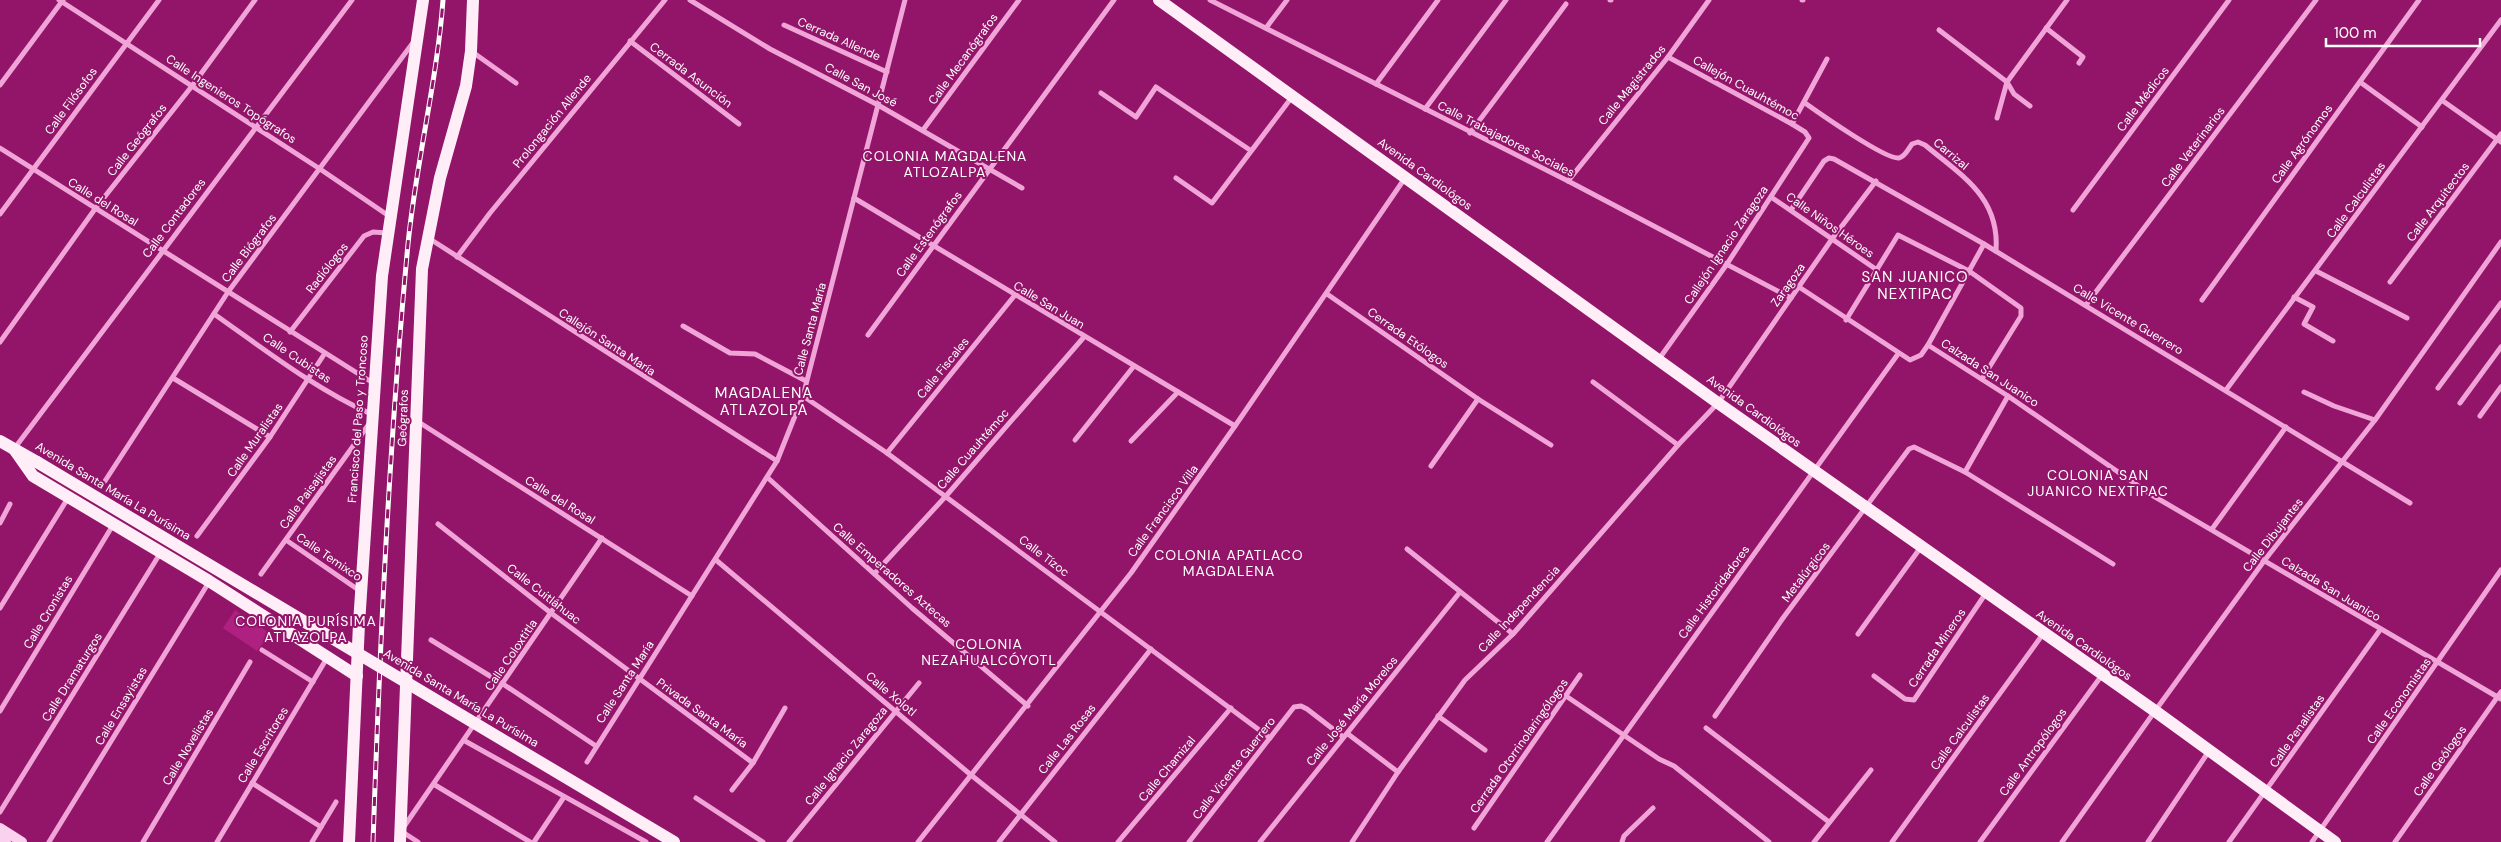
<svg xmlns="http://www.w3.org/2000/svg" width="2501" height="842" viewBox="0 0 2501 842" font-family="'DM Sans',sans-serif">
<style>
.green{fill:#ae2181}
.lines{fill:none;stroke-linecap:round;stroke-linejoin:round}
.street{stroke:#f1a4d8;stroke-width:5}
.secondary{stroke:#fbd2ee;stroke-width:10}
.primary{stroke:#ffeef8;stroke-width:12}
.rail-casing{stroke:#fff;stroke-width:5}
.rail{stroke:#921569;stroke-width:3;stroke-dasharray:9;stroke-linecap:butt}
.primary-bridge{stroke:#ffeef8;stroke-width:12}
.labels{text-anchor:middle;stroke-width:4;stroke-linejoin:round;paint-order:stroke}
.street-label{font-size:12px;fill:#fff;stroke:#921569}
.neighbourhood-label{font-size:14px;letter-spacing:1px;fill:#fff;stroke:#921569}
.quarter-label{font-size:15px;letter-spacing:1px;fill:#fff;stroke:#921569}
</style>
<rect width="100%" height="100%" fill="#921569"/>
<polygon class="green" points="235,610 268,632 269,635 257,651 223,628"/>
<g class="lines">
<g class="street">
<polyline points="59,0 320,169 389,216"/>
<polyline points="690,0 770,49 878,105 1022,188"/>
<polyline points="1210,0 1568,181 1791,298"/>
<polyline points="1610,0 1611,0"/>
<polyline points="1802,0 1803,0"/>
<polyline points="784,25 887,72"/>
<polyline points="1266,28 1287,0"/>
<polyline points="2046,28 2083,57 2079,63"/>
<polyline points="1939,30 2007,82 2014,94 2030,106"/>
<polyline points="630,41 739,124"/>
<polyline points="471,51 516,83"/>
<polyline points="2360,82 2422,127"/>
<polyline points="1376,84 1438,0"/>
<polyline points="0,85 63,0"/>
<polyline points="1101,93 1136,117 1156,87 1250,150"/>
<polyline points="2443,101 2501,142"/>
<path d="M1805 103C1819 113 1886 160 1899 158 1905 157 1909 148 1912 144L1918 142 1925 145C1962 176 2000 197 1996 251"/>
<polyline points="1425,109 1506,0"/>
<polyline points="1997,118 2007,82 2067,0"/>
<polyline points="1792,124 1827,59"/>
<polyline points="923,130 1019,0"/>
<polyline points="1470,133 1566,4"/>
<polyline points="0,148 373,383"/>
<polyline points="1176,178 1212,203 1292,97"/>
<polyline points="1568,181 1668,57 1709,0"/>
<polyline points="1771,197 1877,270"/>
<polyline points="854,198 1235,426"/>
<polyline points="1791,210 1824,161 1829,158 1834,159 1984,244 2410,503"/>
<polyline points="2073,210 2229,0"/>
<polyline points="0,214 159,0"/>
<polyline points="430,239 777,461"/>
<polyline points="457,257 490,213 665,0"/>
<polyline points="2316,271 2407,318"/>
<polyline points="2390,282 2501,134"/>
<polyline points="1799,287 1910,360 1921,355 1928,345 1984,244"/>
<polyline points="1327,294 1478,399 1551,445"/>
<polyline points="2294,297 2313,307 2304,324 2333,341"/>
<polyline points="2202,300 2419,0"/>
<polyline points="2086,305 2316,0"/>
<path d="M214 314C264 349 315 389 371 414"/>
<polyline points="1846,320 1898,235 1969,271 2021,308 2021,316 1982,379"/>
<polyline points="683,326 730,353 755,354 806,381"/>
<polyline points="290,332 364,236 373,232 387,233"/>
<polyline points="868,335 1114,0"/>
<polyline points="0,342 95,209 192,86 255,0"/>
<polyline points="1928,345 2008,396 2150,494 2501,699"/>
<polyline points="1659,359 1727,264 1809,138 1805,132 1792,124 1668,57"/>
<polyline points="173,378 270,437"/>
<polyline points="1593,382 1678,445"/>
<polyline points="2438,388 2501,303"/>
<polyline points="2226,390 2501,20"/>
<polyline points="2304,392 2334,406 2375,420"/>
<polyline points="803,396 887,453 1270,738"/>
<polyline points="2460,403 2501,347"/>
<polyline points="2480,416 2501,387"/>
<polyline points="417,421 692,596"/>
<polyline points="1075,440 1134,366"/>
<polyline points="1131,441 1178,392"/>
<polyline points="14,449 352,0"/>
<polyline points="887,453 1015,295"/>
<polyline points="1431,466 1478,399"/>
<polyline points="1965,472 2008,396"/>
<polyline points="768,478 912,608 1028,706"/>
<polyline points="105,481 228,292 412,44"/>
<polyline points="0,523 10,504"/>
<polyline points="438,524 551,613 753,763"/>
<polyline points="2212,529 2286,427"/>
<polyline points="197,536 270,437 325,353"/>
<polyline points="286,540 360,591"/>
<polyline points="1407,549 1513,634"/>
<polyline points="716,560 971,775 1055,842"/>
<polyline points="875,573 946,496 1084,337"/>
<polyline points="261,574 369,424"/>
<polyline points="0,608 68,498"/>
<polyline points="1858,634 1921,547"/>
<polyline points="431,640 503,684 596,746"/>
<polyline points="262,650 313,682"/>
<polyline points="1874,676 1905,699 1914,700 1986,593"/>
<polyline points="1566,696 1659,759 1674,766 1769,842"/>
<polyline points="0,711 113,525"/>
<polyline points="1438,716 1485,750"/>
<polyline points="1715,716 1783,618 1909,449 1914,447 1965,472 2113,564"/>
<polyline points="1706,728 1829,822"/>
<polyline points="1348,734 1398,772"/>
<polyline points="465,741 646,842"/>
<polyline points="587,762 777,461 803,396 905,0"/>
<polyline points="252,783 321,827"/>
<polyline points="435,785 530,842"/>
<polyline points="732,790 753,763 785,708"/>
<polyline points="696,798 763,842"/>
<polyline points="0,812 161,552"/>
<polyline points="1474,828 1580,675"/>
<polyline points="49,842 209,582"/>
<polyline points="143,842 250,662"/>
<polyline points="217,842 327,658"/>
<polyline points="312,842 336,802"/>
<polyline points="418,842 401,831 602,538"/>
<polyline points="534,842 564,797"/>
<polyline points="789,842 919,683"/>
<polyline points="918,842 1131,573 1235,426 1405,178"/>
<polyline points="999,842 1151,649"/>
<polyline points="1118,842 1231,708"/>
<polyline points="1189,842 1294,707 1301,706 1307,709 1342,736"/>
<polyline points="1260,842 1460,592"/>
<polyline points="1352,842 1398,772 1465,680 1513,634 1678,445 1718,403 1832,239 1876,181"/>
<polyline points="1547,842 1898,354"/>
<polyline points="1622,842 1624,836 1653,808"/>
<polyline points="1814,842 1871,770"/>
<polyline points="1892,842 2043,634"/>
<polyline points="1980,842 2102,675"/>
<polyline points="2062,842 2155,711 2264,561 2375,420 2501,242"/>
<polyline points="2148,842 2209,751"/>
<polyline points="2229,842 2380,630"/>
<polyline points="2312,842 2501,570"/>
<polyline points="2395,842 2501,692"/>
</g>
<g class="secondary">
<polyline points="0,828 22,842"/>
<polyline points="0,838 6,842"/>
</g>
<g class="primary">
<polyline points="1159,0 1718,403 2155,711 2335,842"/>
<polyline points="0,441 37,462"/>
<polyline points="14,449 33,476 209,581 357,676"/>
<polyline points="349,842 359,624 382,276 423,0"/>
<polyline points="400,842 422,269 440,178 466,86 471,51 473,0"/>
</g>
<g class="rail-casing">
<path id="rail" d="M373 842C380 643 389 443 408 244 416 162 437 82 443 0"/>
</g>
<use href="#rail" class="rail"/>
<polyline class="primary-bridge" points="37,462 674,842"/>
</g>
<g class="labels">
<g class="street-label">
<text transform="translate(839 39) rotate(24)" y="4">Cerrada Allende</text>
<text transform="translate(963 59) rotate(-54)" y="4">Calle Mecanógrafos</text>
<text transform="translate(691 75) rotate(37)" y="4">Cerrada Asunción</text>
<text transform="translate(861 85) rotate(28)" y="4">Calle San José</text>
<text transform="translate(1632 85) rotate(-51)" y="4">Calle Magistrados</text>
<text transform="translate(1746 88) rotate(29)" y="4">Callejón Cuauhtémoc</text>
<text transform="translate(231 99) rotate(33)" y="4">Calle Ingenieros Topógrafos</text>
<text transform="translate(2143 99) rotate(-53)" y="4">Calle Médicos</text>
<text transform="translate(71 101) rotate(-54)" y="4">Calle Filósofos</text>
<text transform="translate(552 121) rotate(-51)" y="4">Prolongación Allende</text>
<text transform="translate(1506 139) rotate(27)" y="4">Calle Trabajadores Sociales</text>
<text transform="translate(137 140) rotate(-52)" y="4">Calle Geógrafos</text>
<text transform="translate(2302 144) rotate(-54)" y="4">Calle Agrónomos</text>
<text transform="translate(2193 147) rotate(-53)" y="4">Calle Veterinarios</text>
<text transform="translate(1951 154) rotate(40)" y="4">Carrizal</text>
<text transform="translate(1425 174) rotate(36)" y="4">Avenida Cardiológos</text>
<text transform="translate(2356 200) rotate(-54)" y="4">Calle Calculistas</text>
<text transform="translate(103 202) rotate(32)" y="4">Calle del Rosal</text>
<text transform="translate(2438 202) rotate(-53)" y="4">Calle Arquitectos</text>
<text transform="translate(174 218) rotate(-53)" y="4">Calle Contadores</text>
<text transform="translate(1830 225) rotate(35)" y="4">Calle Niños Héroes</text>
<text transform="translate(929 234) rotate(-54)" y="4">Calle Estenógrafos</text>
<text transform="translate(1726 245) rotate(-56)" y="4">Callejón Ignacio Zaragoza</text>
<text transform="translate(249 248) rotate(-53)" y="4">Calle Biógrafos</text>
<text transform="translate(327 268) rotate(-52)" y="4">Radiólogos</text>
<text transform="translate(1788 285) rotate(-55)" y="4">Zaragoza</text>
<text transform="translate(1049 305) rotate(31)" y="4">Calle San Juan</text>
<text transform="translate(2128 319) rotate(31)" y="4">Calle Vicente Guerrero</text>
<text transform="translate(810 329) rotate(-75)" y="4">Calle Santa María</text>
<text transform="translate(1408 338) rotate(35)" y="4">Cerrada Etólogos</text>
<text transform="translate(607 342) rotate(33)" y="4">Callejón Santa María</text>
<text transform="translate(297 358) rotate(34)" y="4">Calle Cubistas</text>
<text transform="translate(943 368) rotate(-51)" y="4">Calle Fiscales</text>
<text transform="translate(1990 373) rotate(33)" y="4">Calzada San Juanico</text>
<text transform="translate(1754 411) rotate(36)" y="4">Avenida Cardiológos</text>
<text transform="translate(403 418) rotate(-88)" y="4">Geógrafos</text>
<text transform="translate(358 419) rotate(-86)" y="4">Francisco del Paso y Troncoso</text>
<text transform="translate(255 440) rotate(-55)" y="4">Calle Muralistas</text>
<text transform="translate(973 449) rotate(-49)" y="4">Calle Cuauhtémoc</text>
<text transform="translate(113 491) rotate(31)" y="4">Avenida Santa María La Purísima</text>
<text transform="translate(308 492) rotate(-54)" y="4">Calle Paisajistas</text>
<text transform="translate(560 500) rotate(32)" y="4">Calle del Rosal</text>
<text transform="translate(1163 511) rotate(-54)" y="4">Calle Francisco Villa</text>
<text transform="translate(2273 535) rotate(-52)" y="4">Calle Dibujantes</text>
<text transform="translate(1044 556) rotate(37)" y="4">Calle Tízoc</text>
<text transform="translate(329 557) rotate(34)" y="4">Calle Temixco</text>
<text transform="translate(1806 572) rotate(-53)" y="4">Metalúrgicos</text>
<text transform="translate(892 575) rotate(41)" y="4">Calle Emperadores Aztecas</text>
<text transform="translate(2331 589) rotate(31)" y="4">Calzada San Juanico</text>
<text transform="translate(1714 592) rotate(-54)" y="4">Calle Historidadores</text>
<text transform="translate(544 594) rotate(38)" y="4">Calle Cuitláhuac</text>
<text transform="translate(1519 609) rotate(-47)" y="4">Calle Independencia</text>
<text transform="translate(48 612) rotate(-59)" y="4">Calle Cronistas</text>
<text transform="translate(2084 645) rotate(35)" y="4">Avenida Cardiológos</text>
<text transform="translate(1937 648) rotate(-56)" y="4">Cerrada Mineros</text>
<text transform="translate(511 655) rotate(-56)" y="4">Calle Coloxtitla</text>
<text transform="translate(72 677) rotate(-58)" y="4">Calle Dramaturgos</text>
<text transform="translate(625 682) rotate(-57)" y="4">Calle Santa María</text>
<text transform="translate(891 694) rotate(40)" y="4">Calle Xolotl</text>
<text transform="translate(461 698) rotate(31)" y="4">Avenida Santa María La Purísima</text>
<text transform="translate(2399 701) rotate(-55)" y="4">Calle Economistas</text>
<text transform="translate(121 706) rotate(-59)" y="4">Calle Ensayistas</text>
<text transform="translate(1352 711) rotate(-51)" y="4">Calle José María Morelos</text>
<text transform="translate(702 713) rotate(36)" y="4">Privada Santa María</text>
<text transform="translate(2297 731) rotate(-55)" y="4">Calle Penalistas</text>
<text transform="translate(1960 732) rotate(-54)" y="4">Calle Calculistas</text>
<text transform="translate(1067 739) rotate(-52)" y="4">Calle Las Rosas</text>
<text transform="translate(263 745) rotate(-59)" y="4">Calle Escritores</text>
<text transform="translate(1519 746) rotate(-55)" y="4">Cerrada Otorrinolaringólogos</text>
<text transform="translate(188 747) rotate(-59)" y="4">Calle Novelistas</text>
<text transform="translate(2033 752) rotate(-54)" y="4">Calle Antropólogos</text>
<text transform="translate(846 756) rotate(-51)" y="4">Calle Ignacio Zaragoza</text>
<text transform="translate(2440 761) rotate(-55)" y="4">Calle Geólogos</text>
<text transform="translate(1234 768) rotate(-52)" y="4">Calle Vicente Guerrero</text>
<text transform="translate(1167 769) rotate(-50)" y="4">Calle Chamizal</text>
</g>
<g class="neighbourhood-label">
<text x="945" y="161">COLONIA MAGDALENA<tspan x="945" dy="16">ATLOZALPA</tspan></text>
<text x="2098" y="480">COLONIA SAN<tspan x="2098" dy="16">JUANICO NEXTIPAC</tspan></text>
<text x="1229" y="560">COLONIA APATLACO<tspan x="1229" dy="16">MAGDALENA</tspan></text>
<text x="306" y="626">COLONIA PURÍSIMA<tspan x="306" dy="16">ATLAZOLPA</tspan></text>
<text x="989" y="649">COLONIA<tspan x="989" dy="16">NEZAHUALCÓYOTL</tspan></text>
</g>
<g class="quarter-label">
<text x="1915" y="282">SAN JUANICO<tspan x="1915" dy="17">NEXTIPAC</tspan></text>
<text x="764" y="398">MAGDALENA<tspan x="764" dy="17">ATLAZOLPA</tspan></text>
</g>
</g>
<path d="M2326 38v8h154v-8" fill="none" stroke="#ffffff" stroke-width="2.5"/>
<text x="2334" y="38" font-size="15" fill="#ffffff" stroke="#921569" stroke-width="4" paint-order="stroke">100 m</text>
</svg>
